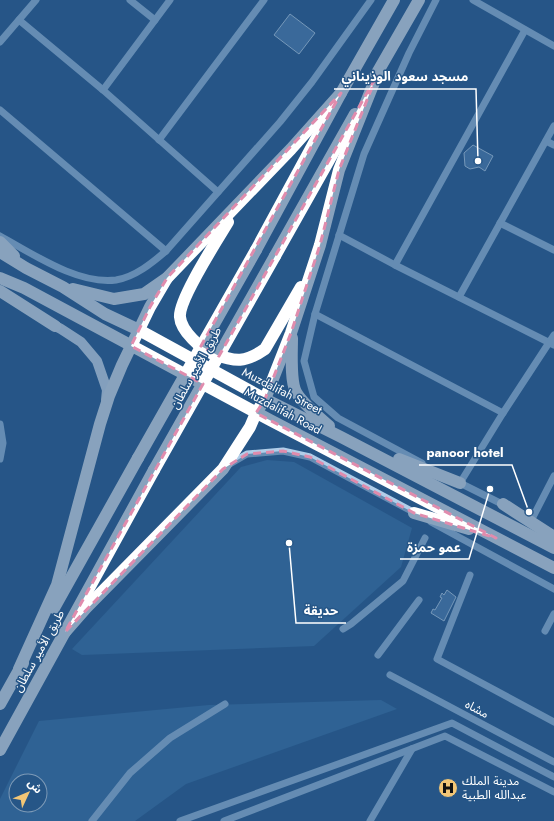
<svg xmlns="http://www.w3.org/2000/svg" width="554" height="821" viewBox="0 0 554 821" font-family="Jost,'Noto Sans Arabic',sans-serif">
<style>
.green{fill:#3a71a4;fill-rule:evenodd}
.building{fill:#5282b1;stroke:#d5e7f7}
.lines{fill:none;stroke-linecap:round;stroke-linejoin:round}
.minor{stroke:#b1cee9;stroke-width:7}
.major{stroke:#f4f9fe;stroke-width:10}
.highway{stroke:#fff;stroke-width:12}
.highway-bridge{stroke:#fff;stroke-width:12}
.marked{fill:none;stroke:#e08cad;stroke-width:3;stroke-dasharray:8 5;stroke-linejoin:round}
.labels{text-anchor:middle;stroke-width:3;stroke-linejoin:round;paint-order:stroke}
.street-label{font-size:12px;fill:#fff;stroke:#265687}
.poi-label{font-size:12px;fill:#fff;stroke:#265687;text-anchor:start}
.leader{fill:none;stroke:#fff;stroke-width:1.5}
.callout-dot{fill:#fff;stroke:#265687;stroke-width:1.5}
.callout-label{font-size:13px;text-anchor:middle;font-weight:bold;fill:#fff;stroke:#265687;stroke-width:3;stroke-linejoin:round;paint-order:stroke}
</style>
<rect width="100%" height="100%" fill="#265687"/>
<g class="green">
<polygon points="267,460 294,462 412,528 401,567 314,646 82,655 72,649 241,467"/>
<path d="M381 700 397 709 186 784 135 821H0V799L39 721 209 705ZM16 781H40V805H16Z"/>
</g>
<g class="building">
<polygon points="290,14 315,33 299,54 274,35"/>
<polygon points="473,145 493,156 485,171 479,167 470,169 465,166 464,153"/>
<polygon points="447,590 456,597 444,621 431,613 433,609 435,610 442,598 440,597 442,593 444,595"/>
</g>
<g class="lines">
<g class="minor">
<polyline points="130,0 155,20"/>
<polyline points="473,0 554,46"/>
<polyline points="19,20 103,90 218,192"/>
<polyline points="0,42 36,0"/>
<polyline points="103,90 170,0"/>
<polyline points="0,110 166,251"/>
<polyline points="159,140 264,0"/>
<polyline points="546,141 554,145"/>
<polyline points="500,223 554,250"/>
<polyline points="339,235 395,265 554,345"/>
<path d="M0 236C33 254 78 285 116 280 135 277 152 263 166 251L280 122 312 82 371 0"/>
<polyline points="395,265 525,30"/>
<polyline points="459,297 554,126"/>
<polyline points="315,314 503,413"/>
<polyline points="0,424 3,443 0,459"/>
<polyline points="422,463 338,418 314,397 304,361 315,314 364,154 409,53 436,0"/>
<polyline points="228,465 247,454 283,451 310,457 417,514"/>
<polyline points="458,482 506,506"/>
<polyline points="460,483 503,413 554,335"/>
<polyline points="532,519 554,476"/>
<polyline points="431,522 554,589"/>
<polyline points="470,575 437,659 554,722"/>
<polyline points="343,629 351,624 403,581 425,538"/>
<polyline points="545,631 554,614"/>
<polyline points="378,655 419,600"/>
<polyline points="390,675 554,762"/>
<polyline points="92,821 130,773 170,738 225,704"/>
<polyline points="180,821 452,723 554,777"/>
<polyline points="224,821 445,736 554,792"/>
<polyline points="370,821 412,749"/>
</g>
<polyline class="major" points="48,322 61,329 81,342 97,361 107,390 106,400"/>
<g class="highway">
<polyline points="373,80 419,0"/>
<path d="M228 222C218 239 178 300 180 317 181 331 201 349 213 354 236 362 245 363 265 349L301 287"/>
<polyline points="0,242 14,256"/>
<polyline points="256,250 341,93 394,0"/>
<polyline points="0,252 26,268 63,287 105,314 139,330 265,399 341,437 554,548"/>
<polyline points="275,256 355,114"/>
<polyline points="0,278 24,288 270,420 554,568"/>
<polyline points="73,289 114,299 144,294 167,278 291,149 341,93"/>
<polyline points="0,291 55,326"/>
<path d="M292 338C292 351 290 381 296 392 302 403 319 417 329 426"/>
<polyline points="399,459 460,483"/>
<polyline points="503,504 554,537"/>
<polyline points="414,513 469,529"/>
<polyline points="54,608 138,458"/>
<polyline points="65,632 86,608 223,469 250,427 256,413 265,399 291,333 320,245 339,170 377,75"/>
<polyline points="19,669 57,585 100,424 109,396 122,365 150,307 167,278"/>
<polyline points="0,704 23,663"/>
<polyline points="0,750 154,470"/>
</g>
<g class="highway-bridge">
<polyline points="138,458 256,250"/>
<polyline points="154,470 275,256"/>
</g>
</g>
<path d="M0 0H554V821H0ZM377 75 339 170 320 245 291 333 265 399 256 413 496 538 414 513 310 457 283 451 247 454 223 469 65 632 203 384 131 346 150 307 167 278 341 93 201 346 219 356Z" fill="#265687" fill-opacity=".55" fill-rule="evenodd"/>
<path class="marked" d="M377 75 339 170 320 245 291 333 265 399 256 413 496 538 414 513 310 457 283 451 247 454 223 469 65 632 203 384 131 346 150 307 167 278 341 93 201 346 219 356Z"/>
<defs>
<g id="hospital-disc" transform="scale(1)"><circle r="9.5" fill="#f2c676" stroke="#265687"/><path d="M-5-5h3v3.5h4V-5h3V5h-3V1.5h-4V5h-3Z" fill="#111"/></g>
</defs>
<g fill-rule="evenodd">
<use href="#hospital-disc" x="448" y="788"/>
</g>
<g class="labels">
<g class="street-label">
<text transform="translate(196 368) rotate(-61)" y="4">طريق الأمير سلطان</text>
<text transform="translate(282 391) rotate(27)" y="4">Muzdalifah Street</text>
<text transform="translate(283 411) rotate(28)" y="4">Muzdalifah Road</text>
<text transform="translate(39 651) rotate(-61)" y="4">طريق الأمير سلطان</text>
<text transform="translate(477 709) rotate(28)" y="4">مشاه</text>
</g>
<g class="poi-label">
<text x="462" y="785">مدينة الملك<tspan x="462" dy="14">عبدالله الطبية</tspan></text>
</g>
</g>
<path class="leader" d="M478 161L476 89H334M529 512L512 465H419M490 489L469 559H400M289 543L296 623H346"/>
<g class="callout-dot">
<circle cx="478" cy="161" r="4"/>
<circle cx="529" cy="512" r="4"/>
<circle cx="490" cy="489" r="4"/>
<circle cx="289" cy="543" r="4"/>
</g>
<g class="callout-label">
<text x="405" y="81">مسجد سعود الوذيناني</text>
<text x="465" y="457">panoor hotel</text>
<text x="434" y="552">عمو حمزة</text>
<text x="321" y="615">حديقة</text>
</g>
<g transform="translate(28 793) rotate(46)"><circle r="19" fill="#265687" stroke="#7d9ab7"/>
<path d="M0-3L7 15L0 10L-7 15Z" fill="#f2c676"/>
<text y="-6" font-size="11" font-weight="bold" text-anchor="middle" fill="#ffffff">ش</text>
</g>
</svg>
